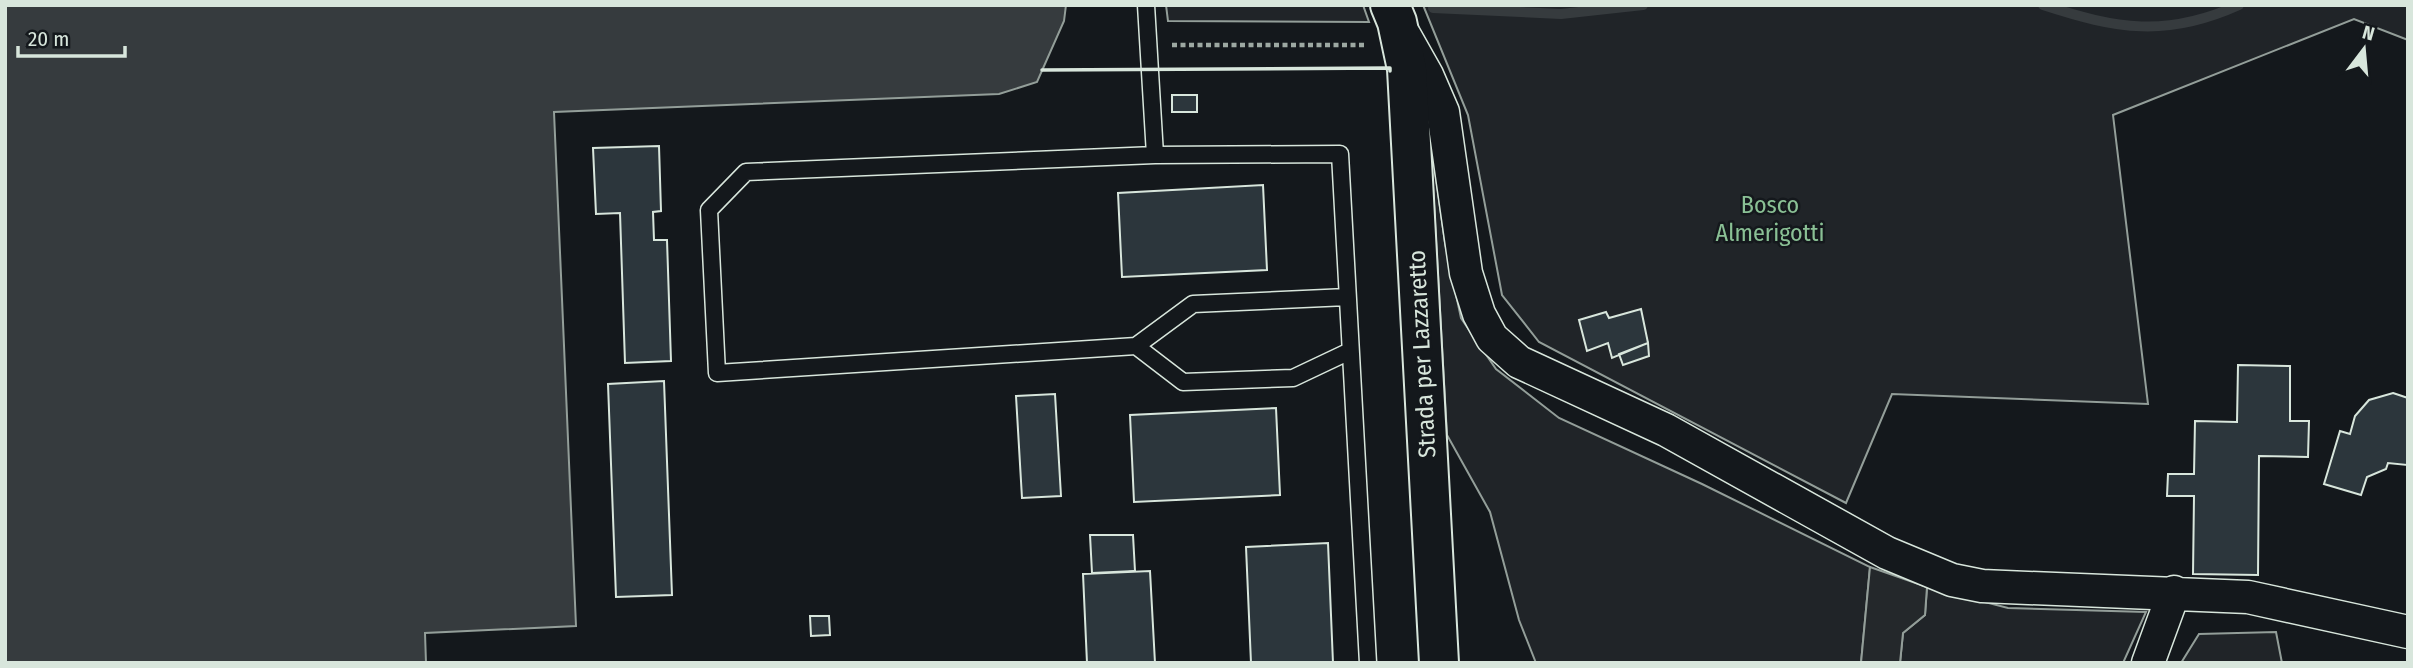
<svg xmlns="http://www.w3.org/2000/svg" width="2413" height="668" viewBox="0 0 2413 668" font-family="'Fira Sans Condensed',sans-serif">
	<style>
		.green { fill: #202428; stroke: #939e99; stroke-width: 2 }
		.parking { fill: #24282b; stroke: #939e99; stroke-width: 2 }
		.water { fill: #363b3e; stroke: #939e99; stroke-width: 2 }
		.lines { fill: none; stroke-linecap: round; stroke-linejoin: round }
		.stream { stroke: #363b3e; stroke-width: 10 }
		.building { fill: #2c363c; stroke: #d8e6dc; stroke-width: 2 }
		.lane-casing { stroke: #d8e6dc; stroke-width: 19 }
		.street-casing { stroke: #d8e6dc; stroke-width: 35 }
		.secondary-casing { stroke: #d8e6dc; stroke-width: 42 }
		.path { stroke: #9da8a2; stroke-width: 4.5; stroke-dasharray: 5 3.5; stroke-linecap: butt }
		.lane { stroke: #14181c; stroke-width: 16 }
		.street { stroke: #14181c; stroke-width: 32 }
		.secondary { stroke: #14181c; stroke-width: 38 }
		.wall { stroke: #d8e6dc; stroke-width: 3.5 }
		.labels { text-anchor: middle; dominant-baseline: central; stroke-width: 5; stroke-linejoin: round; paint-order: stroke }
		.park-label { font-size: 24px; fill: #8ac095; stroke: #14181c }
		.street-label { font-size: 24px; fill: #d8e6dc; stroke: #14181c }
	</style>
	<rect width="100%" height="100%" fill="#14181c"/>
	<path class="green" d="M1166,5H1363L1369,22L1168,21Z
		M1423,5H2408V40L2354,19L2113,115L2148,404L1892,394L1846,503L1539,342L1502,295L1468,115Z
		M1430,133L1445,243L1461,318L1496,369L1559,418L1702,484L1870,567L1861,663H1536L1519,620L1490,512L1447,435Z
		M1927,587L2008,608L2146,612L2123,663H1900L1903,633L1925,615Z
		M2276,632L2282,663H2181L2199,634Z"/>
	<path class="parking" d="M1870,567L1927,587L1925,615L1903,633L1900,663H1861Z"/>
	<path class="water" d="M5,5H1066L1064,21L1037,82L999,94L554,112L576,626L425,633L426,663H5Z"/>
	<g class="lines">
		<path class="stream" d="M2043,5C2117,29 2166,38 2239,5
			M1433,8L1561,14L1643,5"/>
	</g>
	<path class="building" d="M1172,95H1197V112H1172Z
		M659,146L661,211L653,212L654,240H667L671,361L625,363L620,213L596,214L593,148Z
		M1263,185L1267,270L1122,277L1118,193Z
		M1641,309L1648,343L1612,358L1608,343L1587,351L1579,320L1606,312L1609,318Z
		M1648,343L1649,356L1623,365L1619,354Z
		M2238,365L2290,366V421H2309L2308,457L2259,456L2258,575L2193,574L2194,496H2167L2168,474H2194L2195,421L2237,422Z
		M664,381L672,595L616,597L608,384Z
		M2393,393L2408,398L2407,465L2388,463L2386,469L2367,477L2361,495L2324,484L2340,431L2350,434L2355,416L2369,400Z
		M1055,394L1061,496L1022,498L1016,396Z
		M1276,408L1280,495L1134,502L1130,415Z
		M1090,535H1133L1135,571L1092,573Z
		M1328,543L1333,663H1251L1246,547Z
		M1150,571L1155,663H1087L1083,574Z
		M810,616H829L830,635L811,636Z"/>
	<g class="lines">
		<defs>
			<path id="lane" d="M1146,5L1155,155L746,172L709,210L717,373L1136,346L1183,382L1293,378L1350,351
				M1155,155L1340,154L1368,663
				M1136,346L1193,304L1347,297"/>
			<path id="street" d="M1405,36L1427,75L1443,112L1466,273L1479,314L1492,338L1519,362L1666,430L1887,553L1952,580L1982,586L2248,597L2408,632
				M2148,663L2174,592"/>
			<path id="secondary" d="M1390,5L1397,22L1407,69L1439,663"/>
		</defs>
		<use href="#lane" class="lane-casing"/>
		<use href="#street" class="street-casing"/>
		<use href="#secondary" class="secondary-casing"/>
		<path class="path" d="M1172,45H1366"/>
		<use href="#lane" class="lane"/>
		<use href="#street" class="street"/>
		<use href="#secondary" class="secondary"/>
		<path class="wall" d="M1042,70L1390,68V71"/>
	</g>
	<g class="labels">
		<g class="park-label">
			<text x="1770" y="205">Bosco<tspan x="1770" dy="28">Almerigotti</tspan></text>
		</g>
		<g class="street-label">
			<text transform="translate(1422 354) rotate(-93)">Strada per Lazzaretto</text>
		</g>
	</g>
	<rect width="2413" height="668" fill="none" stroke="#d8e6dc" stroke-width="14"/>
	<g transform="translate(2364 49) rotate(16)" stroke="#14181c" stroke-width="5" paint-order="stroke">
	<path d="M0-5L12 26L0 18L-12 26Z" fill="#d8e6dc"/>
	<text y="-10" font-size="19" font-weight="bold" text-anchor="middle" fill="#d8e6dc">N</text>
	</g>
	<path d="M18 46v10h107v-10" fill="none" stroke="#d8e6dc" stroke-width="3.5"/>
	<text x="28" y="46" font-size="21" fill="#d8e6dc" stroke="#14181c" stroke-width="5" paint-order="stroke">20 m</text>
</svg>
